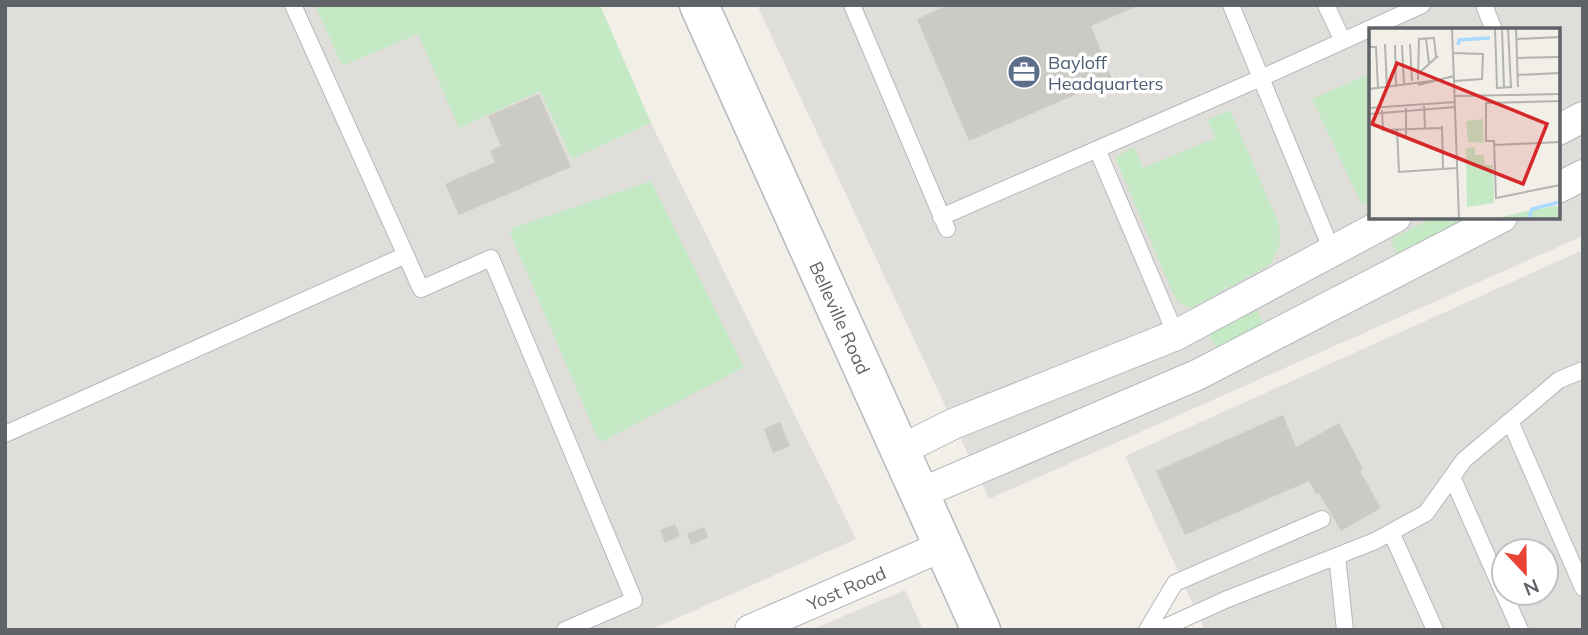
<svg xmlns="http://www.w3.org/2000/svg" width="1588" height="635" viewBox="0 0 1588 635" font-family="Mulish,sans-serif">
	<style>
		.industrial { fill: #e0deda; fill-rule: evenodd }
		.green { fill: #c5e8c5 }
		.building { fill: #cccac5 }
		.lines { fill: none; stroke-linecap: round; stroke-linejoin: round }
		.service-casing { stroke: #b5b8bc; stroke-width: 18 }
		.minor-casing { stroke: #b5b8bc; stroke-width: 32 }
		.secondary-casing { stroke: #b6babf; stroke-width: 41 }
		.service { stroke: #fff; stroke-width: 16 }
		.minor { stroke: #fff; stroke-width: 30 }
		.secondary { stroke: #fff; stroke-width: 38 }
		.labels { text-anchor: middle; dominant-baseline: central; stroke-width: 7; stroke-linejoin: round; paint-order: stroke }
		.service-label { font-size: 18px; fill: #4e5e75; stroke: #fff; text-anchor: start }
		.street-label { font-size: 18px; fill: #5f6368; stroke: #fff }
		.inset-river { fill: none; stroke: #aadaff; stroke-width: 3.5 }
		.inset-road { fill: none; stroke: #b3b3b1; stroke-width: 2 }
		.view { fill: #d62828; fill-opacity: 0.15; stroke: #d62828; stroke-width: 3.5 }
		.inset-edge { fill: none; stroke: #5f6368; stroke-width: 3.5 }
	</style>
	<rect width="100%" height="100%" fill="#f1efe8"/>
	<path class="industrial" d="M5,5H315L342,66L417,34L541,91L572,159L651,123L856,539L650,630H5Z
		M757,5H1583V236L989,499ZM1371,30H1558V217H1371Z
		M1583,250V630H1205L1125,456ZM1504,551H1546V593H1504Z
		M905,590L923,630H811Z"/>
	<path class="green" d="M315,5H600L651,123L572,159L540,91L459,128L418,34L342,66Z
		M1371,73V207L1361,203L1312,99Z
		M1230,110L1279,224L1280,244L1271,264L1192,308L1183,305L1175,298L1115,157L1134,147L1143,168L1215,138L1208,120Z
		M651,181L744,367L602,442L597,437L510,233L512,228Z
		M1433,217H1467L1397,254L1390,240Z
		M1257,309L1263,324L1216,347L1207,333Z"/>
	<path class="building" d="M948,5H1140L1091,26L1112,79L969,141L917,19Z
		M539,94L571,167L459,215L445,184L495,162L490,151L501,146L488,116Z
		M1283,415L1296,447L1339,423L1363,469L1360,471L1381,508L1341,531L1319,493L1316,494L1309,481L1185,535L1156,471Z
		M780,422L790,446L773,453L764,429Z
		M675,524L680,536L665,543L660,530Z
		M704,527L708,537L691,545L687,534Z"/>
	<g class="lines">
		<defs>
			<path id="service" d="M293,5L421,289L491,258L634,600L565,630
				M852,5L947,229
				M1231,5L1332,251
				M1326,5L1343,41
				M1484,5L1494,30
				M1097,149L1176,335
				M941,217L1261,78L1422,5
				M1510,421L1583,588
				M5,434L406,255
				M1452,477L1520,630
				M1391,532L1435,630
				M1337,556L1345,630
				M1147,630L1175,583L1322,519
				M1159,630L1225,600L1375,541L1426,513L1464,460L1559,380L1583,370"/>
			<g id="minor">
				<path d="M1558,130L1583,117"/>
				<path d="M1558,188L1583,175"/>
				<path d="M899,451L953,424L1176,335L1396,217"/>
				<path d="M919,494L1197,375L1502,217"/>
				<path id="s1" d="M750,630L943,546"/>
			</g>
			<g id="secondary">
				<path id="s2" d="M699,5L981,630"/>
			</g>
		</defs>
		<use href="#service" class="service-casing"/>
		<use href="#minor" class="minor-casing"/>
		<use href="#secondary" class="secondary-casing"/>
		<use href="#service" class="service"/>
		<use href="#minor" class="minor"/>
		<use href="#secondary" class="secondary"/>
	</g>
	<defs>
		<symbol id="office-disc" viewBox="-11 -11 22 22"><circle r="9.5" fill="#5c6f8a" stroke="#fff"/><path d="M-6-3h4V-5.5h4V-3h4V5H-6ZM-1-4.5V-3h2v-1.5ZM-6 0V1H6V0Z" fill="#fff"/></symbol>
	</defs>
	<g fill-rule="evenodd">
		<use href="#office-disc" x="1005" y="53" width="38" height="38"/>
	</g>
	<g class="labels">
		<g class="service-label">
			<text x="1048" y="62">Bayloff<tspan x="1048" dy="21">Headquarters</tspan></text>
		</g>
		<g class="street-label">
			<text stroke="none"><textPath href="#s2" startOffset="343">Belleville Road</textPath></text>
			<text stroke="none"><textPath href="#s1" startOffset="105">Yost Road</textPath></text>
		</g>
	</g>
	<g transform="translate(1369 28)">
		<rect width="191" height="191" fill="#f1efe8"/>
		<path d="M114,91L115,115L99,114L97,93ZM106,119V127H115L116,137H124L125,175L98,179L97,120ZM188,178L191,191H125L157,183Z" fill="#c5e8c5"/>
		<path class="inset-river" d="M89,17L90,12L121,10M160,191L163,181L191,174"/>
		<path class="inset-road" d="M83,0L90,191M126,0L128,60L142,59L139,0M133,0L135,60M147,0L149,59M57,11L60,35M148,11L191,9M16,16L18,61M41,16L43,53M26,17L27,59M33,17L35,56M0,19H7L9,61M84,25L114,26L113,51L85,53M148,30L191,29M51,44L69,28M149,47L191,45M49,52L50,11L65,10L67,29M49,57L85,48M0,61L70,52M86,68L191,66M191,73L117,75V113H125L127,170L191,157M55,78L56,100M0,80L86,74M37,80V110M13,82L14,102L73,100M0,86L86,79M73,98L74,141M28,101L30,144L88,140M125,117L191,114"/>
		<path class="view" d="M28,35L178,96L154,156L3,96Z"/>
		<rect width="191" height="191" class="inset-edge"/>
	</g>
	<rect width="1588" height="635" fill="none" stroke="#5f6368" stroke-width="14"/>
	<g transform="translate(1525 572) rotate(158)"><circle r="33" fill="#ffffff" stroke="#bfc1c3" stroke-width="2"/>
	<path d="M0-5L12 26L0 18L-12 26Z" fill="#ea4335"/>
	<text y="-10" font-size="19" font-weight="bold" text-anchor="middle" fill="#5f6368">N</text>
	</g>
</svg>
